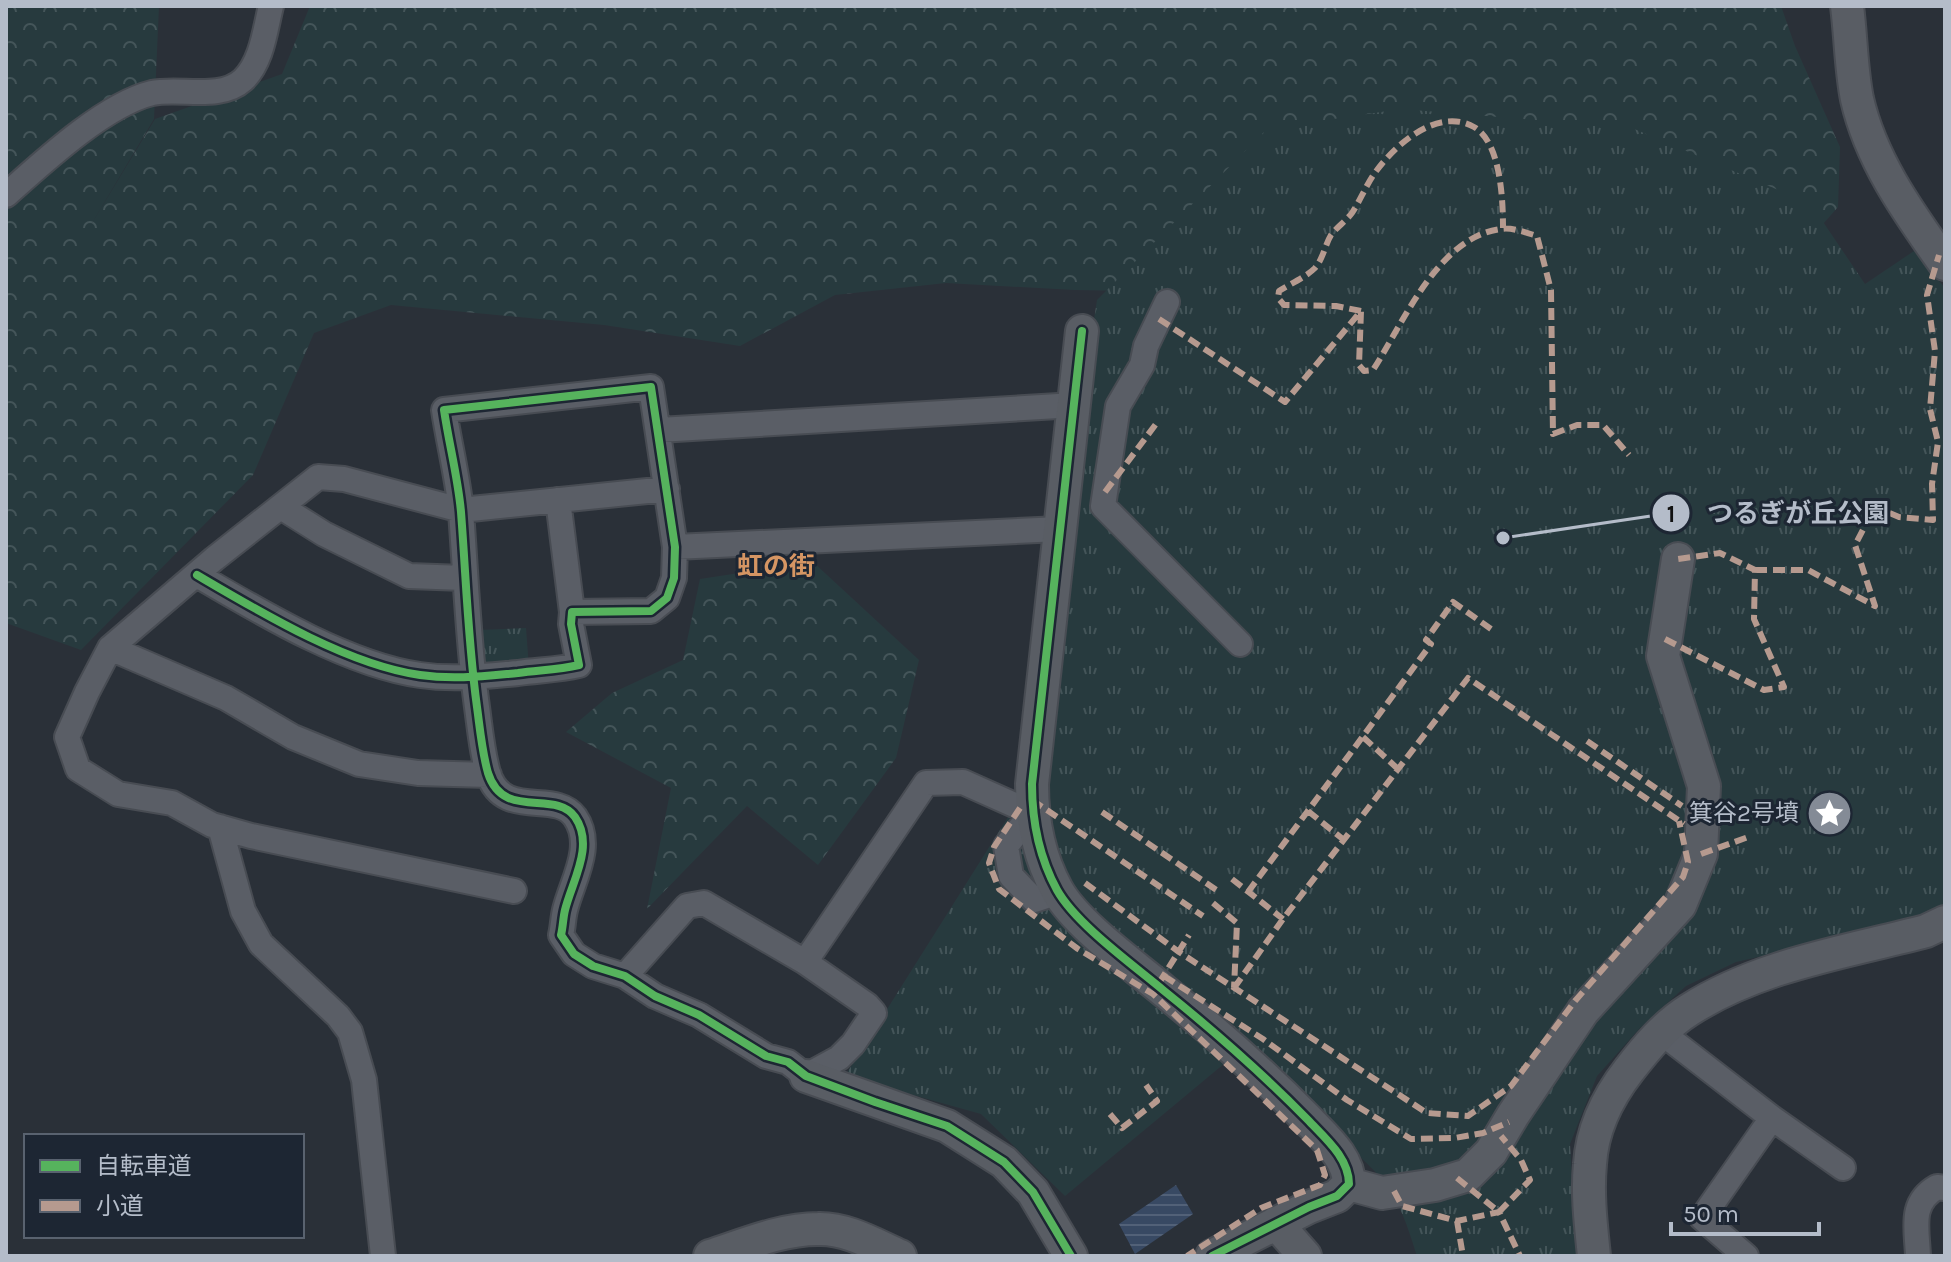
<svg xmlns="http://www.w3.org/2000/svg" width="1951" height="1262" viewBox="0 0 1951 1262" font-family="Karla,'Noto Sans JP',sans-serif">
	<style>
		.forest { fill: url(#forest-crowns) }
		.park { fill: url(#park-tufts) }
		.water { fill: url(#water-rules) }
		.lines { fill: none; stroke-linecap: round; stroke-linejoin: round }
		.street-casing { stroke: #484c53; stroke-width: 28 }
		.secondary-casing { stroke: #484c53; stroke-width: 36 }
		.street { stroke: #5a5e66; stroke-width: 24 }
		.secondary { stroke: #595d64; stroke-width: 32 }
		.quiet { stroke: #b69a8f; stroke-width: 6; stroke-dasharray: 12 6; stroke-linecap: butt }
		.cycleway-casing { stroke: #1d2633; stroke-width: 13 }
		.cycleway { stroke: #56b35d; stroke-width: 8 }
		.labels { text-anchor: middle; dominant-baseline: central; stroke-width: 6; stroke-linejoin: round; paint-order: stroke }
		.poi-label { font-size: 24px; fill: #b4bcc9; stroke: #1d2633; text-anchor: end }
		.neighbourhood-label { font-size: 26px; font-weight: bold; fill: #d59563; stroke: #1d2633 }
		.leader { fill: none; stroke: #b4bcc9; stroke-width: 3 }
		.callout-dot { fill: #b4bcc9; stroke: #1d2633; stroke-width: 3 }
		.mark-label { font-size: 24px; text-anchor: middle; font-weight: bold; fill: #111 }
		.callout-label { font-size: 26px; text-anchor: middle; font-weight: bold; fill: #b4bcc9; stroke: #1d2633; stroke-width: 6; stroke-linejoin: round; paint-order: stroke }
	</style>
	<defs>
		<pattern id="forest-crowns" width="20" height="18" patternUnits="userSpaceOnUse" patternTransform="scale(2)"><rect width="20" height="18" fill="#273a3e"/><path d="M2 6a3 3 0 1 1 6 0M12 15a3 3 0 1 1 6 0" fill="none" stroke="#445559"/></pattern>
		<pattern id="park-tufts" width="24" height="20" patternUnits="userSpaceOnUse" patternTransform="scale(2)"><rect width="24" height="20" fill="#273a3e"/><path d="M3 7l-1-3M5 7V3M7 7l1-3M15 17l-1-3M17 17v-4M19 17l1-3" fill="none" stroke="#445559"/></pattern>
		<pattern id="water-rules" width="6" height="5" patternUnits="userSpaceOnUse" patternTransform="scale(2)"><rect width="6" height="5" fill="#384963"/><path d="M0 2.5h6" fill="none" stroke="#526178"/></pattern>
	</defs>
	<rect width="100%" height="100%" fill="#2a3038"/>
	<path class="forest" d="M6,6H159L154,119L86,233L155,119L282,74L310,6H1781L1795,46L1840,147L1838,207L1772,282L1243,293L1075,290L946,283L835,295L740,346L604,325L391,305L314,333L253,475L81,650L6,623Z
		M813,562L919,660L896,758L818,865L747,806L647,909L671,788L566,732L612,693L683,660L700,579Z"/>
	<path class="park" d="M1401,109L1632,128L1811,204L1865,284L1914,251L1945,288V908L1895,926L1736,962L1686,986L1640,1028L1597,1076L1570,1144L1577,1256H1417C1408,1228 1400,1200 1380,1177C1341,1133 1274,1096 1225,1063L1065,1196L981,1114L845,1076L1010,814L1024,776L1097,300L1267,129Z
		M526,628L529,668L481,669L479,630Z"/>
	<path class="water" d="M1176,1185L1193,1214L1135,1254L1119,1224Z"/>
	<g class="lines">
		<defs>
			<path id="street" d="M6,195C43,162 104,105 152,93C180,87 220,101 243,80C262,62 265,30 271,6
				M1167,302L1146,346L1142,365L1118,406L1103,506L1240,644
				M659,430L1075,405
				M558,500L572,612
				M281,507L324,534L409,576L464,578
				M675,547L1060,529
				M197,575C260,612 348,665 420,675C454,680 485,676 518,673C539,670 558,670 579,665L571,624L572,612L651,611L667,598L674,578L675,547L651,387L444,410C449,444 458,478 461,512C466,577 468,642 477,707C480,729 482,752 488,773C503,821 555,789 575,817C595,846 572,881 565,910C563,918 563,927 561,935L574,954L593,966L625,976L655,996L699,1015L766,1056L788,1062L806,1076L839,1058L853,1044L874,1013L867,1005L805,962L704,903L687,906L625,976
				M110,648L226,698L293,737L359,764L418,773L489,775
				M220,827L243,911L261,944L338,1016L350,1032L364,1080L383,1256
				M514,891L251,836L212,825L172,803L118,794L78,769L67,737L87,692L110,648L214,559L318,477L344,479L461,510L667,489
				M805,962L926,783L963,782L1032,813L1006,846L1011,876L1034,900L1058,892
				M1662,1033L1772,1118L1843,1168
				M1746,1256L1702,1218L1772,1118
				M1918,1256C1917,1228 1909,1203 1937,1187L1945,1188"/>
			<path id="secondary" d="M1847,6C1851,37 1851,69 1857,99C1871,161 1909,213 1945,264
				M1082,331L1032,784C1032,821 1039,857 1057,890C1076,924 1132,964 1163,990C1214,1031 1262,1073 1308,1120C1326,1139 1349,1158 1349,1184L1337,1196L1309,1207L1212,1256
				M806,1076L947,1126L1004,1162L1033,1192L1071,1256
				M1349,1184L1382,1193L1435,1185L1468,1175L1491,1152L1513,1115L1583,1011L1680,905L1701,854L1704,786L1663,656L1678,559
				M1276,1223L1305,1256
				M710,1256C744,1245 781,1229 818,1229C847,1228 875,1245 900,1256
				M1594,1256C1591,1226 1587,1195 1590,1164C1592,1130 1608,1097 1629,1070C1646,1048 1665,1025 1689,1010C1759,965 1846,952 1926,931L1945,922"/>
		</defs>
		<use href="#street" class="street-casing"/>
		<use href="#secondary" class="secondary-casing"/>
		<use href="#street" class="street"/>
		<use href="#secondary" class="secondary"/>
		<path class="quiet" d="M1361,311L1336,306L1284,305L1278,298L1279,291C1290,284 1306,277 1315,268C1323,259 1325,245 1331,235C1337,227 1346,221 1352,213C1361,199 1367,183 1377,170C1397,143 1439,107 1474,127C1501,142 1503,201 1503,228
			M1159,319L1285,402L1361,311L1359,365L1364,371L1373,370C1404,322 1438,237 1501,229C1512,227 1527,233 1537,236L1551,290L1553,434L1577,425H1603L1629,455
			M1105,492L1156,424
			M1755,570H1808L1875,606L1855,545L1875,507L1899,517L1933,520L1932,484L1938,442L1930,409L1935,351L1927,295L1939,255
			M1665,639L1764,690L1784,687L1754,619L1755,570L1720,553L1678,559
			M1363,737L1398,769
			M1587,741L1682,806
			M1032,800L1203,916
			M1020,808L994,847L989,863L999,889L1078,949L1153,994L1317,1150L1325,1175L1320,1185L1261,1208L1187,1256
			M1308,811L1344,840
			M1102,812L1221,893
			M1701,854L1751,836
			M1232,879L1283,919
			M1085,883L1179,952L1427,1113L1468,1116L1511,1086L1575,1001L1683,877L1688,862L1679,821
			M1248,892L1431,644L1426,640L1453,602L1491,629
			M1213,903L1237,923L1234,988
			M1164,976L1263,1039L1347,1100L1411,1139L1455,1138L1483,1133L1509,1122
			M1159,983L1189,935
			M1234,988L1283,919L1468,678L1684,824
			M1110,1114L1122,1128L1157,1101L1146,1085
			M1457,1178L1499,1212L1530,1180L1521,1160L1501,1136
			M1394,1191L1402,1206L1457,1221L1499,1212L1520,1256
			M1457,1221L1463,1256"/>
		<defs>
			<path id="cycleway" d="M1082,331L1032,784C1032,821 1039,857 1057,890C1076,924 1132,964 1163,990C1214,1031 1262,1073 1308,1120C1326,1139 1349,1158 1349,1184L1337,1196L1309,1207L1212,1256
				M197,575C260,612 348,665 420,675C454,680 485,676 518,673C539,670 558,670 579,665L571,624L572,612L651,611L667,598L674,578L675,547L651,387L444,410C449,444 458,478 461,512C466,577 468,642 477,707C480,729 482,752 488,773C503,821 555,789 575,817C595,846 572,881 565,910C563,918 563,927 561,935L574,954L593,966L625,976L655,996L699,1015L766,1056L788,1062L806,1076L875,1102L947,1126L1004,1162L1033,1192L1071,1256"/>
		</defs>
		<use href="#cycleway" class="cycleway-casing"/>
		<use href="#cycleway" class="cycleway"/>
	</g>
	<defs>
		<symbol id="sight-disc" viewBox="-11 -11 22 22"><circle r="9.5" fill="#848b96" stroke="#1d2633"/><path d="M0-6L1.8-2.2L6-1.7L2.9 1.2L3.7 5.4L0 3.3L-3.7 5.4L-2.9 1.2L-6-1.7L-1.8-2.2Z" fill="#fff"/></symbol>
	</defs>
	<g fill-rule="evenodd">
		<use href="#sight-disc" x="1804" y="788" width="51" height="51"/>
	</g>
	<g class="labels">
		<g class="poi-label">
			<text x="1799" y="813">箕谷2号墳</text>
		</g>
		<g class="neighbourhood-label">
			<text x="776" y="566">虹の街</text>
		</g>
	</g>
	<path class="leader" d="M1503 538L1671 513"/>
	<g class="callout-dot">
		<circle cx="1503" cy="538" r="8"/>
		<circle cx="1671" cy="513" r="20"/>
	</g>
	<g class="mark-label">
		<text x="1671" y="522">1</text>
	</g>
	<g class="callout-label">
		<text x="1798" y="522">つるぎが丘公園</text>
	</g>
	<rect width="1951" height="1262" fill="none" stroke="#b4bcc9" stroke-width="16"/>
	<rect x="24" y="1134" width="280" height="104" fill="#1d2633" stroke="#59626f" stroke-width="2"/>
	<rect x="40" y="1160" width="40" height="12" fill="#56b35d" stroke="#59626f" stroke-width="2"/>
	<text x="96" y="1174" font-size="24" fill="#b4bcc9">自転車道</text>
	<rect x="40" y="1200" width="40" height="12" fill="#b69a8f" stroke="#59626f" stroke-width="2"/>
	<text x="96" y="1214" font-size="24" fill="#b4bcc9">小道</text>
	<path d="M1671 1222v12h148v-12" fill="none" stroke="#b4bcc9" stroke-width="4"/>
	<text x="1683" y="1222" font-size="24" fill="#b4bcc9" stroke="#1d2633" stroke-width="6" paint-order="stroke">50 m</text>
</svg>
